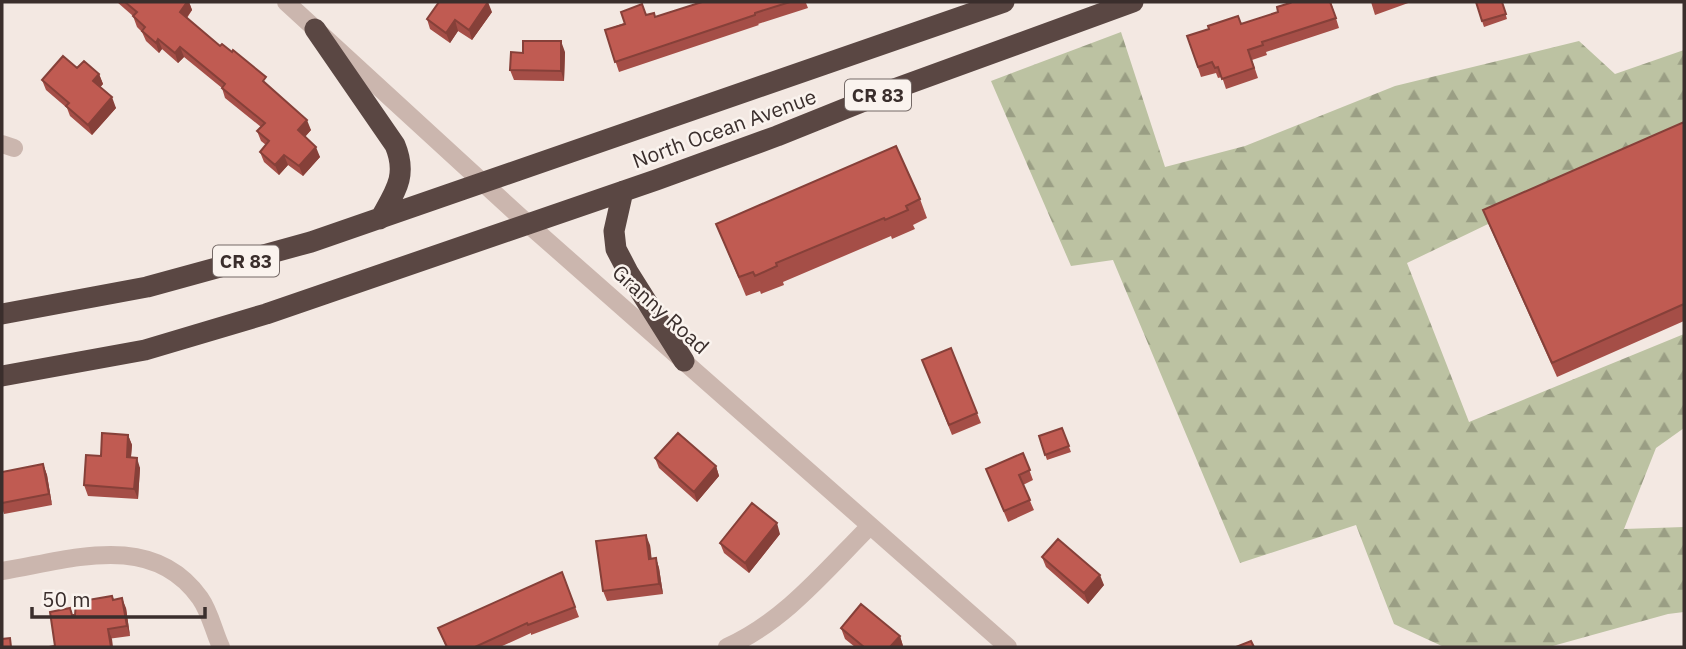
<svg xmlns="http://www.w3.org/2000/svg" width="1686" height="649" viewBox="0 0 1686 649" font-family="'IBM Plex Sans',sans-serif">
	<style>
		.forest { fill: url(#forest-firs) }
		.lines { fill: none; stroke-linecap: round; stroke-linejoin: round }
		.minor { stroke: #cbb6ae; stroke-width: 18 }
		.highway { stroke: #5a4743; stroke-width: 21 }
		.wall { fill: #a54e47 }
		.shaded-wall { fill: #864039 }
		.building { fill: #c05b52; stroke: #864039; stroke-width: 2 }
		.labels { text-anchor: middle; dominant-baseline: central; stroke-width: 5; stroke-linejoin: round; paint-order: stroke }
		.shield { fill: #faf3ee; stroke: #746966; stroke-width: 2 }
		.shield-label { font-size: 19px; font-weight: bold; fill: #3a2e2c }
		.street-label { font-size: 21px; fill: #3a2e2c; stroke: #faf3ee }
	</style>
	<defs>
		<pattern id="forest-firs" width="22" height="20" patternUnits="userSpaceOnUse" patternTransform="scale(1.75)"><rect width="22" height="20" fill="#bcc2a2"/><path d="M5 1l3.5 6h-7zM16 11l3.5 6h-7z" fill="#9a9e84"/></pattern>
	</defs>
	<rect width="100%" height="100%" fill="#f3e8e2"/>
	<path class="forest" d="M1121,32L1165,167L1245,146L1395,86L1579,41L1615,74L1684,50V130L1407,263L1469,422L1684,334V428L1656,448L1624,529L1684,527V612L1668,614L1549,647H1444L1394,624L1356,525L1240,563L1113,260L1071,266L991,81Z"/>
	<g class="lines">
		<path class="minor" d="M286,2L528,224L1008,647
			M2,144L14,148
			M2,571C70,560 152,530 200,598C210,612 214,632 221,647
			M727,647C785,621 826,570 870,526"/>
		<path class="highway" d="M315,29L395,145C408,176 395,192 380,219
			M623,191L614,231L616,249L628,272L684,361
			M2,314L147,287L311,242L1004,2
			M2,376L145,350L266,314L656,180L777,136L894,89L1133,2"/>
	</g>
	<path class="wall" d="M117,2H189L192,10L187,18L269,86L311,130L305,137L320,157L303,176L288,165L279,175L264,162L260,152L266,145L261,141L257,131L261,127L225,98L222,88L184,57L178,63L162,49L159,53L146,41L142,32L137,27L133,16Z
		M702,2H811L806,3L808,8L758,24L759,25L619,72L605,30L646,15L655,17Z
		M1331,2L1339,28L1266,52L1267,55L1252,60L1258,78L1226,89L1222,77L1218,78L1216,73L1201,77L1187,36L1241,24L1278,12L1290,3Z
		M1371,2H1411L1375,15Z
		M1502,2L1507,19L1484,27L1482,21Z
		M492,12L472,40L458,31L450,43L430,29L427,19Z
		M565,52L564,81L514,80L510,70L523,53Z
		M77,68L99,74L103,84L100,87L116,108L92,135L70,116L67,108L46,90L42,80Z
		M1684,122V321L1557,377L1489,225L1483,210Z
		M920,199L927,218L913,225L915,229L892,239L891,236L783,282L784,285L761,294L760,291L746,296L716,224Z
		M926,370L977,413L981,423L952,435Z
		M1062,428L1071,452L1047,460L1039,436Z
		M128,435L132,445L131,457L140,468L138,499L88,496L84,485Z
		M1023,453L1033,480L1023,485L1034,510L1008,522L986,469Z
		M655,458L716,466L719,476L697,502L659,468Z
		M43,464L47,475L52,505L4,514L2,508V472Z
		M780,534L749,573L724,553L720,543Z
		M650,545L651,558H656L659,568L663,594L607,601L603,591Z
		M1042,557L1104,585L1088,604L1046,567Z
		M562,572L579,617L531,635V633L500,647H446L438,628Z
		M113,600L126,608L130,636L55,646L73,615Z
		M841,628L900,636L903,646L902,647H855L845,639Z"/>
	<path class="shaded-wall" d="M187,2H189L192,10L183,22L180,12Z
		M488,2L492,12L472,40L469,30Z
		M455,20L458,31L450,43L446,33Z
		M158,39L162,49L159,53L156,43Z
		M561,41L565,52L564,81L561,71Z
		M180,47L184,57L178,63L175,53Z
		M99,74L103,84L97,91L93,81Z
		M112,97L116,108L92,135L88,125Z
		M307,120L311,130L301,141L298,130Z
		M316,147L320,157L303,176L299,166Z
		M284,155L288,165L279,175L275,165Z
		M128,435L132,445L130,467L127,457Z
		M137,458L140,468L138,499L134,489Z
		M43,464L47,475L52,505L49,494Z
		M716,466L719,476L697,502L694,492Z
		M777,523L780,534L749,573L745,563Z
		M646,535L650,545L653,569L649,559Z
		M656,558L659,568L663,594L659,584Z
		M1100,575L1104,585L1088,604L1084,593Z
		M122,598L126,608L130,636L127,626Z
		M108,629L112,639L113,647H111Z
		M900,636L903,646L902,647H890Z"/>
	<path class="building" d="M125,2H187L180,12L220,46L222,44L232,52L233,50L266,77L263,81L307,120L298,130L316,147L299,166L284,155L275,165L260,152L269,141L257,131L265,123L222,88L225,84L180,47L175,53L158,39L156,43L142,31L145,27L133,16L137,12Z
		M439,2H488L469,30L455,20L446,33L427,19Z
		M702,2H790L755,13V15L615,62L605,30L625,24L621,12L642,4L646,15L654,13L655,17Z
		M1289,2H1330L1336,18L1262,42L1263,45L1248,50L1254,68L1222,79L1218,67L1215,68L1212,62L1198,67L1187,36L1209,29L1208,26L1238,16L1241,24L1278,12L1277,7L1290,3Z
		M1476,2H1502L1506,14L1482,21Z
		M523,41H561V71L510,70L511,52L523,53Z
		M63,56L77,68L84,61L99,74L93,81L112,97L88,125L66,106L69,103L42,80Z
		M1684,122V304L1552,363L1483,210Z
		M896,146L920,199L906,206L908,210L885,220L884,218L776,263L777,266L755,276L753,272L739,277L716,224Z
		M951,348L977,413L949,425L922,360Z
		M1062,428L1069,446L1045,455L1039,436Z
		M102,433L128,435L127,457L137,458L134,489L84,485L86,455L101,456Z
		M678,433L716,466L694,492L655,458Z
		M1023,453L1030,470L1019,475L1030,500L1004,511L986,469Z
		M43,464L49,494L2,503V472Z
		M752,503L777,523L745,563L720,543Z
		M646,535L649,559L656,558L659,584L603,591L596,541Z
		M1058,539L1100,575L1084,593L1042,557Z
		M562,572L575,607L528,625L527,623L475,647H447L438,628Z
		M112,596L113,600L122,598L127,626L108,629L111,647H49L55,646L50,612L70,608L72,615H75L76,602Z
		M861,604L900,636L890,647H864L841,628Z
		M10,638L11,647H2V639Z
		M1251,641L1254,647H1236Z"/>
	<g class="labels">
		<g class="shield">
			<rect x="845" y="79.5" width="66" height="31" rx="5"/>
			<rect x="213" y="245.5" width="66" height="31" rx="5"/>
		</g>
		<g class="shield-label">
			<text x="878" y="95">CR 83</text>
			<text x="246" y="261">CR 83</text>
		</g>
		<g class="street-label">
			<text transform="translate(724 128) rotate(-20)">North Ocean Avenue</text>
			<text transform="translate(661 309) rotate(42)">Granny Road</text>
		</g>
	</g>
	<rect width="1686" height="649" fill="none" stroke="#3a2e2c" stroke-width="7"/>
	<path d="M32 607v10h173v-10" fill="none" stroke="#3a2e2c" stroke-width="3.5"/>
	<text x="42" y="607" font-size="21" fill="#3a2e2c" stroke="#faf3ee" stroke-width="5" paint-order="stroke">50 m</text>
</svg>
